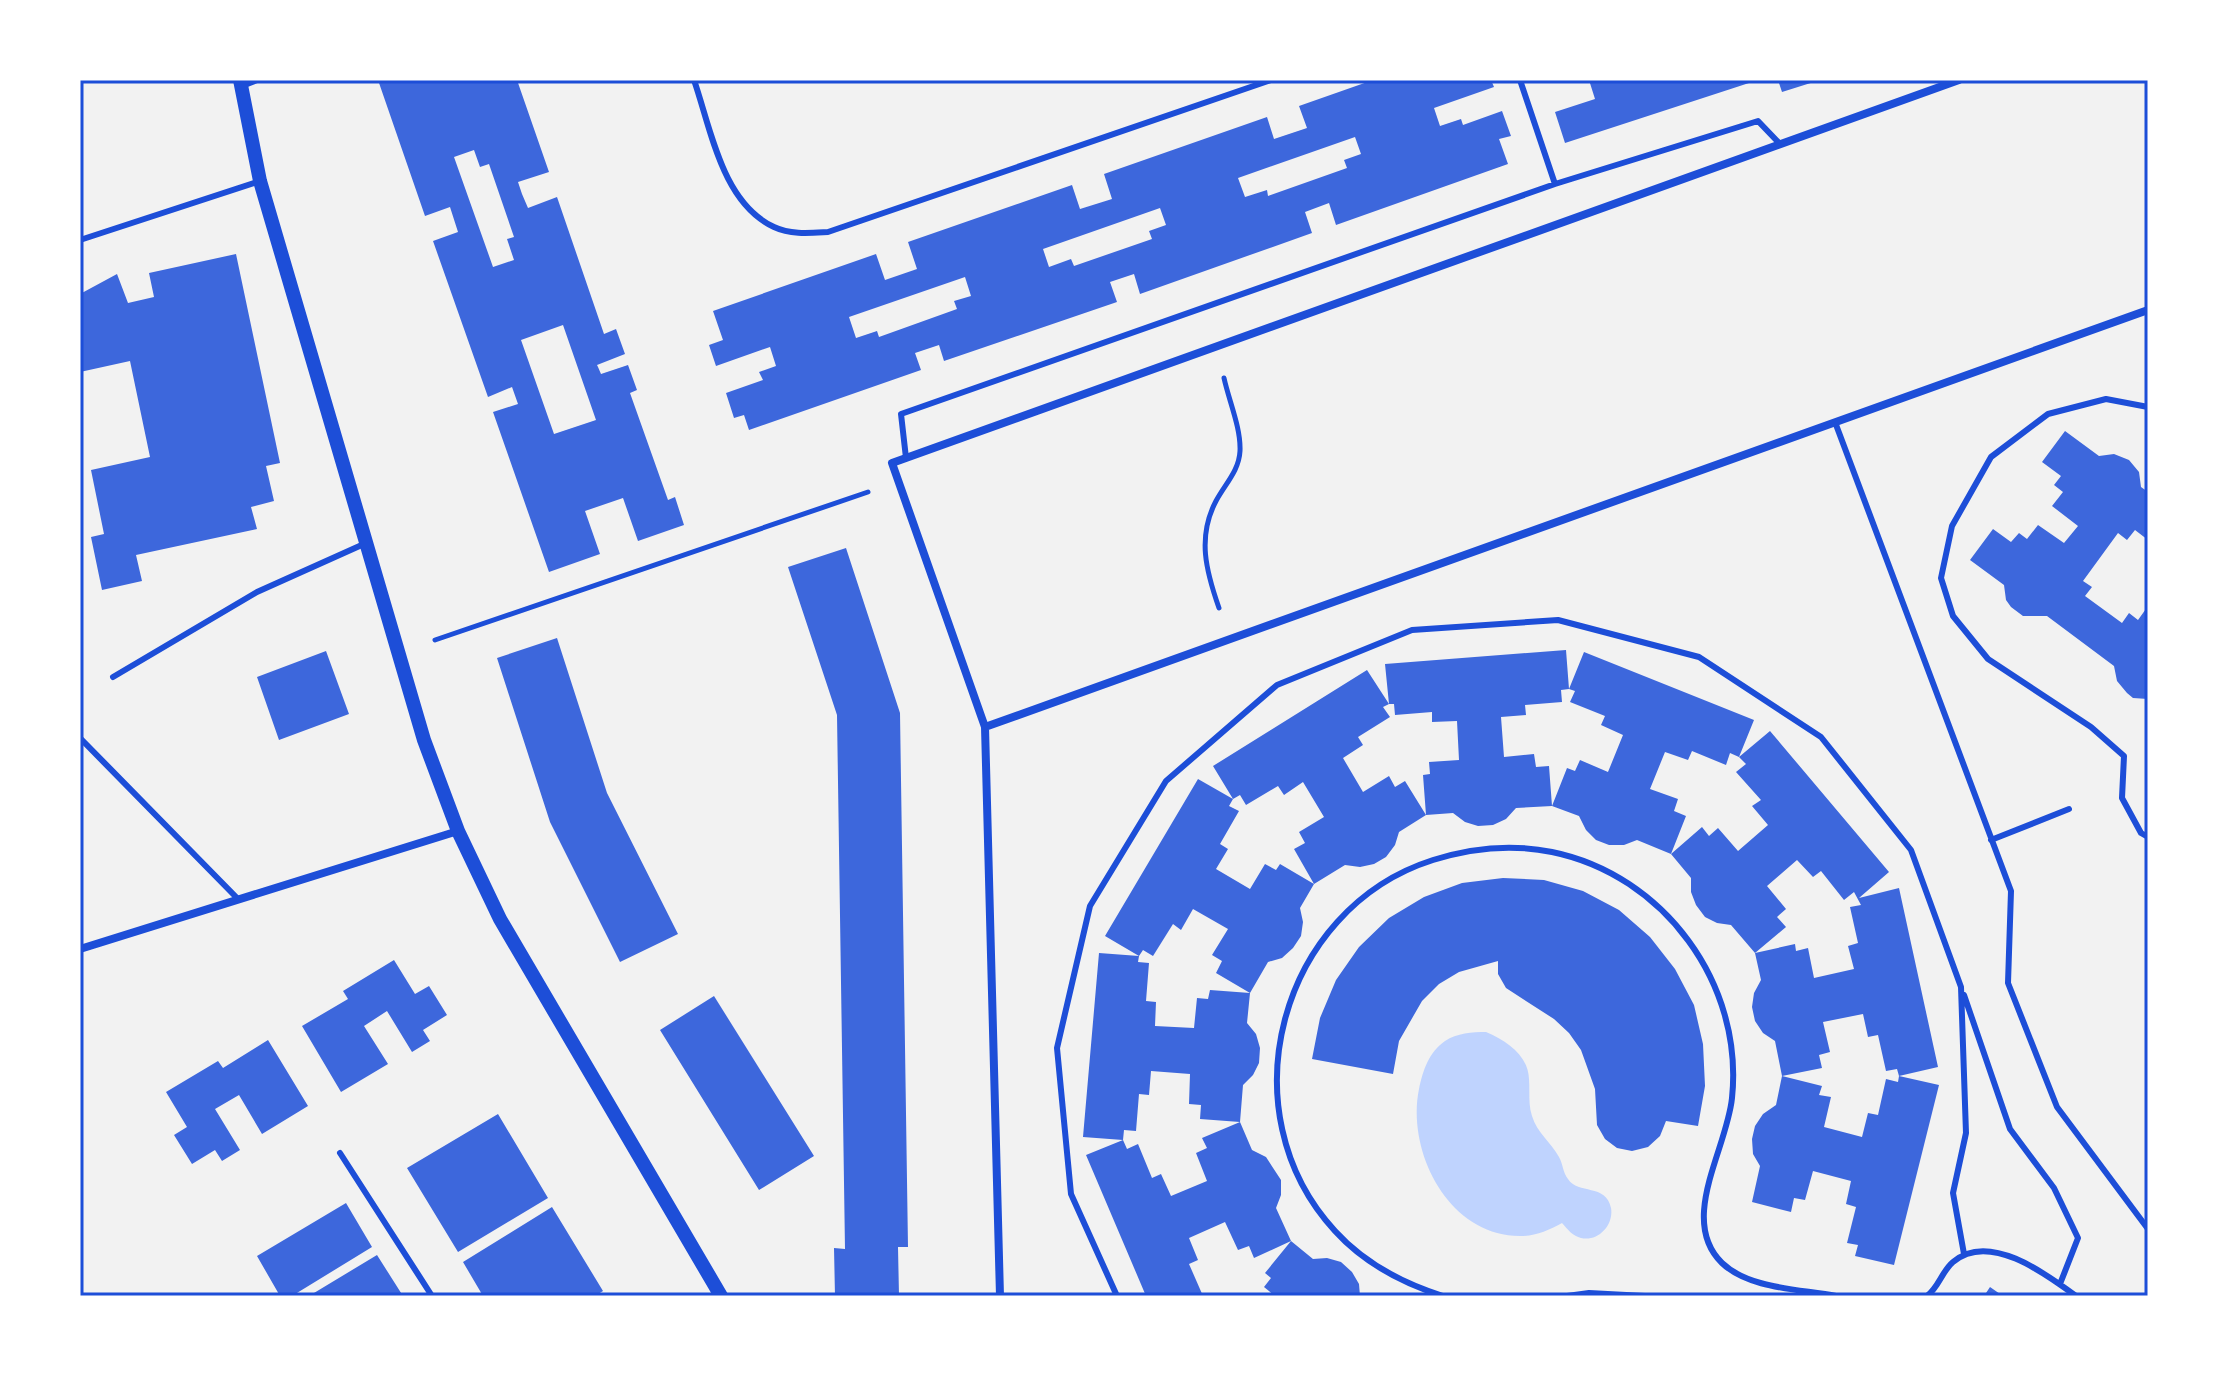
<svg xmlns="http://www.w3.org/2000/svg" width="2228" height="1376" viewBox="0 0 2228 1376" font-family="Overpass,sans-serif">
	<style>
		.water { fill: #bfd3fe }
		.building { fill: #3d67dc; fill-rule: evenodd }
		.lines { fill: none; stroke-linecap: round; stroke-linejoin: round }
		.path { stroke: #1d4ed8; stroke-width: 5 }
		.service { stroke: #1d4ed8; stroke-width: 6 }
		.minor { stroke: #1d4ed8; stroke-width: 8 }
		.tertiary { stroke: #1d4ed8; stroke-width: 14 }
		.neatline { fill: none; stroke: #1d4ed8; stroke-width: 3 }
	</style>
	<rect width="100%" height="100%" fill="#f2f2f2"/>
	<path class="water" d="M1486,1032C1507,1041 1528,1055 1529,1079C1530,1091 1528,1104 1532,1116C1537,1133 1551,1142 1559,1157C1563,1164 1563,1173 1568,1179C1578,1195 1606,1183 1611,1208C1614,1225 1598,1242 1581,1238C1573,1236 1568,1230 1562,1223C1549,1230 1536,1236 1521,1236C1449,1237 1406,1152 1419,1089C1423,1070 1429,1052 1445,1041C1457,1033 1472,1032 1486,1032Z"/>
	<path class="building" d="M378,80H517L549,172L518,182L522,194L528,208L557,197L604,334L616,329L625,354L597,365L598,367L601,374L628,365L637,390L630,393L668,500L675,497L684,525L638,541L623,498L585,511L600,554L549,572L493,412L518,404L512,387L488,397L433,241L458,232L450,207L425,216ZM474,150L480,167L489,164L514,237L507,239L514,260L493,267L454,157ZM563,325L596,420L554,434L521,340Z
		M1373,80H1491L1494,87L1434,108L1440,126L1461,119L1463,125L1502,111L1511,136L1499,139L1508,164L1336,225L1329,203L1305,212L1312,233L1140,294L1134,274L1110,282L1117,302L944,361L939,345L915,353L921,370L749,430L744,415L734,418L726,393L763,380L759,372L776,366L770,347L716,366L709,345L723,340L713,311L876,254L885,280L917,269L908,242L1072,185L1080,209L1112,199L1104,174L1267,117L1274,139L1307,128L1299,106ZM1355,137L1361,154L1344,160L1347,168L1268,196L1267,190L1245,197L1238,178ZM1160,208L1166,225L1149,231L1152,239L1074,266L1071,259L1049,267L1043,249ZM965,277L971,296L954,301L957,309L879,337L877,331L856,338L849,317Z
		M1589,80H1748L1749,83L1565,143L1555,112L1595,99Z
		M1778,80H1817V81L1782,92Z
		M236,254L280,463L266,466L274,501L251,507L257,529L136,555L142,581L102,590L91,537L104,534L91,470L150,457L130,361L80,372V294L117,274L128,303L154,297L149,273Z
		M2065,431L2099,456L2114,454L2129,460L2139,472L2141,487L2148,492V540L2135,530L2127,540L2118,533L2083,581L2092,587L2085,596L2122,623L2129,613L2138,620L2148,606V699L2133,698L2127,693L2117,681L2114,666L2047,616H2023L2011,607L2006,600L2004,585L1970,560L1993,529L2011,542L2019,533L2027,539L2038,525L2064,543L2078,526L2052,506L2063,492L2054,485L2061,476L2042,462Z
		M846,548L900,713L908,1247H898L899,1296H835L834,1248L845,1249L837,715L788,567Z
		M557,638L607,793L678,934L620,962L550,822L497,658Z
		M1566,650L1569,689L1584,652L1754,720L1739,757L1770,731L1889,872L1859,898L1899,888L1938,1067L1899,1076L1939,1085L1894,1265L1855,1256L1858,1245L1847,1243L1856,1207L1846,1204L1851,1181L1813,1171L1805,1200L1794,1198L1791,1212L1752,1202L1760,1166L1753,1154L1752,1139L1755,1126L1763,1114L1776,1105L1782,1076L1775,1041L1763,1033L1755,1021L1752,1007L1754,993L1761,980L1755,953L1795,944L1796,951L1808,948L1814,978L1854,969L1848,946L1858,943L1850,907L1861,905L1854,892L1844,900L1821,871L1813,877L1797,860L1767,886L1786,909L1777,917L1786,927L1755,953L1731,925L1717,923L1705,917L1696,905L1691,892V878L1671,854L1637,840L1624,845H1609L1596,840L1586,830L1579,816L1552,806L1567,768L1575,771L1580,760L1608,772L1623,735L1601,725L1605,716L1570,702L1575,691L1569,689L1561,690L1562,702L1525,705L1526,715L1501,717L1504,757L1534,754L1536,767L1549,766L1552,806L1516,808L1506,819L1493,825L1478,826L1465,822L1453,813L1426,815L1423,775L1430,774L1429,762L1459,760L1457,721L1432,722V712L1395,715L1394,704H1389L1385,664ZM1692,751L1726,765L1730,753L1739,757L1746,764L1736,772L1761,800L1752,806L1768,825L1738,851L1718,828L1709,836L1702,827L1671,854L1686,816L1674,811L1678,799L1650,789L1665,752L1688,760ZM1863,1014L1868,1037L1878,1035L1886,1071L1897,1069L1899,1076L1898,1082L1886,1079L1878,1115L1868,1113L1862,1137L1824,1127L1831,1097L1819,1095L1822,1086L1782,1076L1822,1068L1819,1055L1830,1052L1823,1022Z
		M326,651L349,714L279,740L257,677Z
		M1367,670L1389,704L1383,707L1390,717L1358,737L1363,745L1343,758L1363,792L1389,776L1395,787L1405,781L1426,815L1399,832L1395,845L1386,857L1374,864L1360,867L1345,865L1314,884L1294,849L1305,843L1299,832L1324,817L1303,782L1284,795L1278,786L1246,805L1240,795L1233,799L1213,766Z
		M1198,779L1233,799L1229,806L1239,811L1220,844L1228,849L1216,869L1250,889L1265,864L1276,870L1280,864L1314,884L1300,908L1303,922L1301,936L1293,948L1282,958L1268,962L1250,993L1216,973L1222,961L1212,955L1228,929L1193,909L1181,930L1173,924L1153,956L1143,950L1139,956L1105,936Z
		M1503,878L1544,880L1583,891L1619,910L1650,937L1675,969L1694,1005L1703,1044L1705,1086L1698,1126L1666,1121L1660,1136L1648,1147L1632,1151L1617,1148L1605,1139L1597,1125L1595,1089L1581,1050L1569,1033L1554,1019L1506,988L1498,974V961L1459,972L1439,984L1422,1001L1399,1041L1393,1074L1312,1059L1320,1018L1336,980L1359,947L1389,918L1424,897L1462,883Z
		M1099,953L1139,956L1138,962L1149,963L1146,1001L1156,1002L1155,1026L1194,1028L1197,998L1208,999L1210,990L1250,993L1247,1023L1256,1034L1260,1048L1259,1063L1253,1075L1243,1085L1240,1122L1200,1119L1201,1105L1189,1104L1190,1074L1151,1071L1149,1095L1139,1094L1136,1131L1124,1130L1123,1140L1127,1149L1138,1144L1152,1178L1161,1174L1171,1196L1207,1181L1196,1153L1207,1148L1202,1138L1240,1122L1252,1150L1266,1157L1281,1180V1195L1276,1208L1291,1241L1254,1258L1249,1246L1238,1250L1225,1222L1189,1238L1198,1260L1189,1264L1203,1296H1146L1086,1155L1123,1140L1083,1137Z
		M394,960L415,994L429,986L447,1015L423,1030L430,1041L412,1052L387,1011L364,1026L388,1064L341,1092L302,1026L348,999L343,991Z
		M714,996L814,1156L759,1190L660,1030Z
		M268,1040L308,1106L262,1134L239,1095L215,1109L240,1150L222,1161L215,1150L192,1164L174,1135L187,1127L166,1092L218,1061L223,1068Z
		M498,1114L548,1198L458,1252L407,1168Z
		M346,1203L372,1247L292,1296H280L257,1256Z
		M552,1207L603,1291L595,1296H483L463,1262Z
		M1291,1241L1313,1259L1327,1258L1341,1262L1352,1272L1359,1284L1360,1296H1275L1264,1287L1271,1278L1265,1273Z
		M377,1255L403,1296H309Z
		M1990,1287L2003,1296H1984Z"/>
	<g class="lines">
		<path class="path" d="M1219,608C1206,571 1197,537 1216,501C1225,484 1239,471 1240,451C1241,428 1229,401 1224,378
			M435,640L868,492"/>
		<path class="service" d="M694,80C711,129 722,203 774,227C791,235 810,233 828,232L1271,80
			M1520,80L1555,184
			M242,86L257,80
			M80,240L260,181
			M2148,407L2106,399L2048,414L1991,457L1952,526L1941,578L1953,616L1988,659L2091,727L2124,756L2122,798L2141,833L2148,837
			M1835,422L2011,891L2008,983L2057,1107L2148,1229
			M906,458L901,414L1555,184L1758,121L1780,144
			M113,677L257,592L364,544
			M80,738L238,899
			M1991,840L2069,809
			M1964,995L2010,1129L2054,1188L2078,1238L2060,1284
			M340,1153L432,1296
			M1117,1296L1071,1194L1057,1048L1090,906L1166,781L1277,685L1412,630L1558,620L1699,657L1821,737L1911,850L1961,987L1966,1133L1953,1193L1964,1254
			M1443,1296C1402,1283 1364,1263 1335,1231C1225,1112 1279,909 1433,860C1471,848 1513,844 1552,852C1664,875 1744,984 1732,1098C1727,1149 1678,1220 1722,1263C1749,1289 1800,1289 1836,1296
			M1567,1296L1589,1293L1645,1296
			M1927,1296C1939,1287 1942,1271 1953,1262C1989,1231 2046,1274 2076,1296"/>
		<path class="minor" d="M1959,80L892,463L985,727L2148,310
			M985,727L1000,1296
			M80,949L458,831"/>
		<path class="tertiary" d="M240,80L260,181L424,740L458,831L500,919L721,1296"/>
	</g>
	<rect width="2228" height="1376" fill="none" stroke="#ffffff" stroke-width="164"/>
	<rect x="82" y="82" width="2064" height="1212" class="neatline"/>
</svg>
